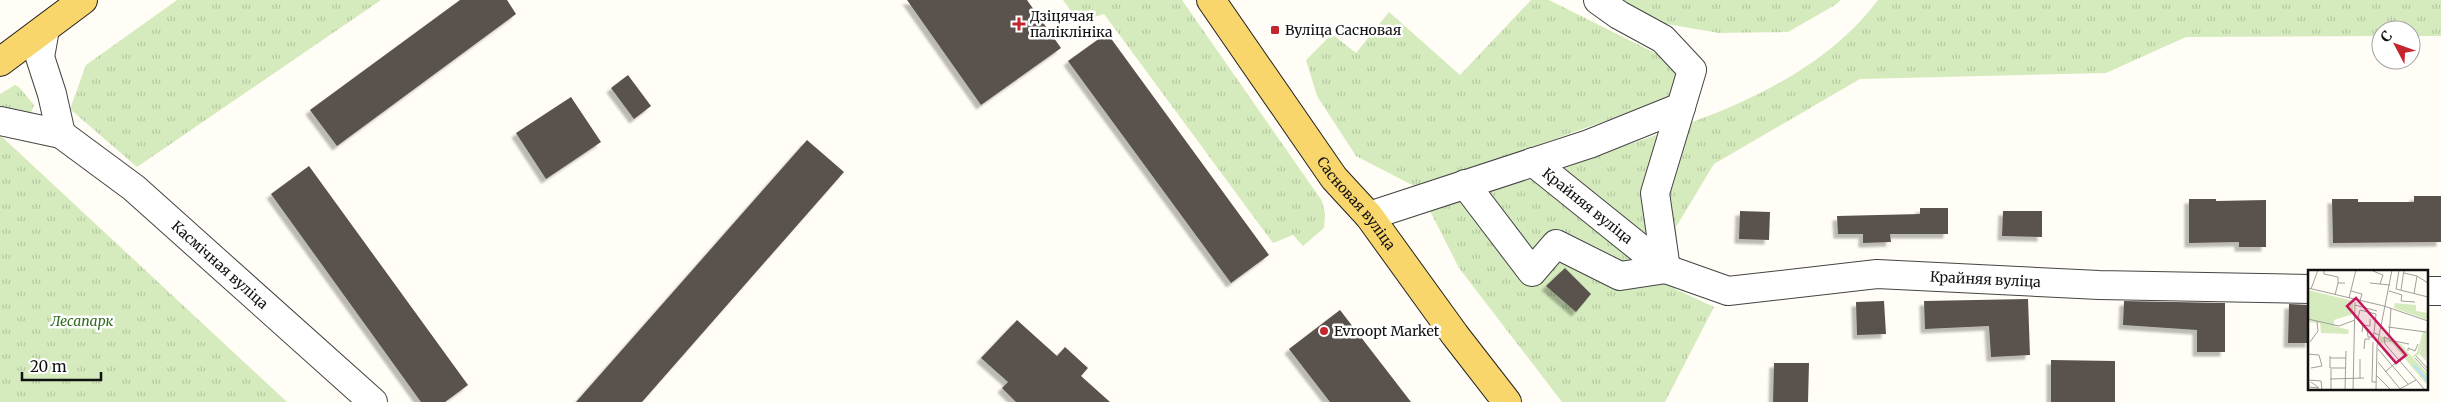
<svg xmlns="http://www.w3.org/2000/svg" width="2441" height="402" viewBox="0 0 2441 402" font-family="Merriweather,serif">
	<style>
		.grass { fill: url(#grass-tufts) }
		.building { fill: #5a524d; filter: url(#shadow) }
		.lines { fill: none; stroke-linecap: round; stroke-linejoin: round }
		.minor-casing { stroke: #444; stroke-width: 30 }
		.major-casing { stroke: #222; stroke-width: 30 }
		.minor { stroke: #fff; stroke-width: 28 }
		.major { stroke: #f9d66b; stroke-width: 28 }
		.poi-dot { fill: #c4262e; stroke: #fff; stroke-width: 2 }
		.labels { text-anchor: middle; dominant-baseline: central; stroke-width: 5; stroke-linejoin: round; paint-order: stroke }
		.poi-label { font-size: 14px; fill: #111; stroke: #fff; text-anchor: start }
		.street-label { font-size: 14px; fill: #111; stroke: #fff }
		.park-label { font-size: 14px; font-style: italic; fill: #2f6b1f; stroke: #fff }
		.inset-river { fill: none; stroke: #b9e0f7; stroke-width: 2.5 }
		.inset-road { fill: none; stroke: #a09f9a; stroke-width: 1 }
		.view { fill: #c2185b; fill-opacity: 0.15; stroke: #c2185b; stroke-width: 2.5 }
		.inset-edge { fill: none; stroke: #111; stroke-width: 2.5 }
	</style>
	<defs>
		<pattern id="grass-tufts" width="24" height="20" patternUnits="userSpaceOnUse" patternTransform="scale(1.25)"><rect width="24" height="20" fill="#d5ebbd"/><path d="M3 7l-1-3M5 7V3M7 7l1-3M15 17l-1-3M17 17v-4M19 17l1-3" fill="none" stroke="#b6c8a1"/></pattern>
		<filter id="shadow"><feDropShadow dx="-4.5" dy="4.5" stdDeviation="1" flood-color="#0004"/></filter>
	</defs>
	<rect width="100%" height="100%" fill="#fffdf5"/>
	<path class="grass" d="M177,0H381L137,167L70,109L86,65Z
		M1063,0H1182L1322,201L1325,214L1324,228L1303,246L1293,235L1273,243L1104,14L1079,22Z
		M1531,0H1549L1661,56L1678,69L1669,98L1418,188L1356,156L1317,96L1306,60L1332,34L1356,53L1389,12L1460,75Z
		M1623,0H1841L1835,5L1788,32L1719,33L1661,23Z
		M1878,0H2441V36H2411V30H2381V36L2186,37L2106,73L1860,79L1714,164L1676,227L1679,259L1675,289L1714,307L1665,402H1562L1459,268L1430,211C1488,192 1547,172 1606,152C1704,119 1813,86 1878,0Z
		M15,85L19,87L34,105L30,115L0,111V94Z
		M0,135L287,402H0Z"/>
	<path class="building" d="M460,0H507L516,14L337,146L310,110Z
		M907,0H1027L1061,48L981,105Z
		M1107,33L1269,255L1231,283L1068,61Z
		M628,75L651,106L634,119L611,88Z
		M571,97L601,142L546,179L516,133Z
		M807,140L844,172L642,402H576Z
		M309,166L468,385L445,402H421L271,194Z
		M2414,196H2441V242L2333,243L2332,199H2358V202H2414Z
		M2189,199H2216V201L2266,200V247H2239V242L2189,243Z
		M1920,208H1948V234H1890L1891,242L1863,243V234H1838L1837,216L1920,214Z
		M1740,211L1770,212L1769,240L1739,239Z
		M2003,211H2042V237L2002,236Z
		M1565,268L1591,294L1576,312L1546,286Z
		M2028,299L2030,355L1991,357L1989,326L1925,329L1924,301Z
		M1884,301L1886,334L1857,335L1856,302Z
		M2124,301L2225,303V352H2197V330L2123,325Z
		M2289,304L2310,305V343H2288Z
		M1340,310L1411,402H1330L1289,349Z
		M1017,320L1057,356L1065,347L1088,368L1081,376L1110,402H1016L1002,388L1008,382L981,358Z
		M2051,360L2115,361V402H2051Z
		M1774,363H1809L1808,402H1773Z"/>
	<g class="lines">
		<defs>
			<g id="minor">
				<path d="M0,121L61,134L52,94L40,57L45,29"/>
				<path id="s1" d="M61,134L134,188L373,402"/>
				<path id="s2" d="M1533,162L1666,269L1728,291L1877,274L2099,285L2310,289"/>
				<path d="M1465,184L1532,272L1556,244L1620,276L1666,269L1655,193L1681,107"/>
				<path d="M1369,216L1589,144L1681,107L1692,70L1663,39L1619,15L1598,0"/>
				<path d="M2427,291H2441"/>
			</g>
			<g id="major">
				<path id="s3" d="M1211,0L1334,178L1369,216L1455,335L1507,402"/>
				<path d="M0,62L83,0"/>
			</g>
		</defs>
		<use href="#minor" class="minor-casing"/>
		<use href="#major" class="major-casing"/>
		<use href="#minor" class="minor"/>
		<use href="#major" class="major"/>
	</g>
	<g class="poi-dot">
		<path d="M1016.5 16.5h5v5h5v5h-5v5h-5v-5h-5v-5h5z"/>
		<rect x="1270" y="25" width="10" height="10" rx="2.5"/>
		<circle cx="1324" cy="331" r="5"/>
	</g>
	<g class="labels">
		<g class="poi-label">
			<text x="1030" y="16">Дзіцячая<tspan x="1030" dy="16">паліклініка</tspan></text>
			<text x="1285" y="30">Вуліца Сасновая</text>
			<text x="1334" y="331">Evroopt Market</text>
		</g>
		<g class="street-label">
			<text stroke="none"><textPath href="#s3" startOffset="250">Сасновая вуліца</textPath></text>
			<text stroke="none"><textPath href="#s2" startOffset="70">Крайняя вуліца</textPath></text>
			<text stroke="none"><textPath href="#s1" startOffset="206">Касмічная вуліца</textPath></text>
			<text stroke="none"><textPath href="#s2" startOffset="495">Крайняя вуліца</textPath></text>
		</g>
		<g class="park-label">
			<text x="82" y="321">Лесапарк</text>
		</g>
	</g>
	<g transform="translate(2308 270)">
		<rect width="120" height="120" fill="#fffdf5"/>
		<path d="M0,20L45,31V44L26,50V56L41,60L40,64L13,63L12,53L0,52ZM87,33L108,35V41L120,43V50L86,38ZM119,61L112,82L119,92L111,84L105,88L120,104L118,114L84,73L77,72L70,75L72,66L93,74L104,87L109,82L115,62Z" fill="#d5ebbd"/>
		<path d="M120,53V77L118,91L112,83Z" fill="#d9e3c4"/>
		<path class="inset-river" d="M106,95L120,111"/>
		<path class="inset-road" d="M16,0V4L30,7V13M65,1L75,5L72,14M96,3L109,6L120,13M62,13L82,15M0,18L76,36L120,51M3,19L10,0M88,19L120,27M88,19L91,0M93,20L96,0M43,21L54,24L52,31M81,21L94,25L93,31L107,32M106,24L109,6M27,25L30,13H37M41,28L48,0M47,35L69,41M50,48L52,40L68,44L66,63M0,49L31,56L47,50M80,57L118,62M59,58L60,67H64L66,63L71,65M54,62L55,55L62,56V49M76,67L77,74L117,120M76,67L81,69L83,38M81,70L101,74M2,72L10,61L9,51M65,72L64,112H68M56,79L57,69H62M70,79L100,114M100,81V78L107,81L110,74M0,84L11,85L14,96L3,98M22,86V98H38M108,86L120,99M22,88H38M107,88L120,102M70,92L93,120M0,98L1,117L11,118L3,112M77,102L91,90M68,105L83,120M52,108V89M22,109L56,108M0,110L13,111L14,120M92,119L108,110M23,120V99M37,120L38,81M45,120L47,32M68,120L69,76L84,0"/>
		<path class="view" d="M48,28L98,85L88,93L39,36Z"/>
		<rect width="120" height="120" class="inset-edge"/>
	</g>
	<g transform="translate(2396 45) rotate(311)"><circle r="24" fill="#ffffff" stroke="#a0a0a0"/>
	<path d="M0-4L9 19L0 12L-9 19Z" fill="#c4262e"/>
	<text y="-8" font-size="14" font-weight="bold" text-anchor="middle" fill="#111111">С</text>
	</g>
	<path d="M22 372v8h79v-8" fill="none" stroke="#111111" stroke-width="2.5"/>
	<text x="30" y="372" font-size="15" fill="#111111" stroke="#ffffff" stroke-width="4" paint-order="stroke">20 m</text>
</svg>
